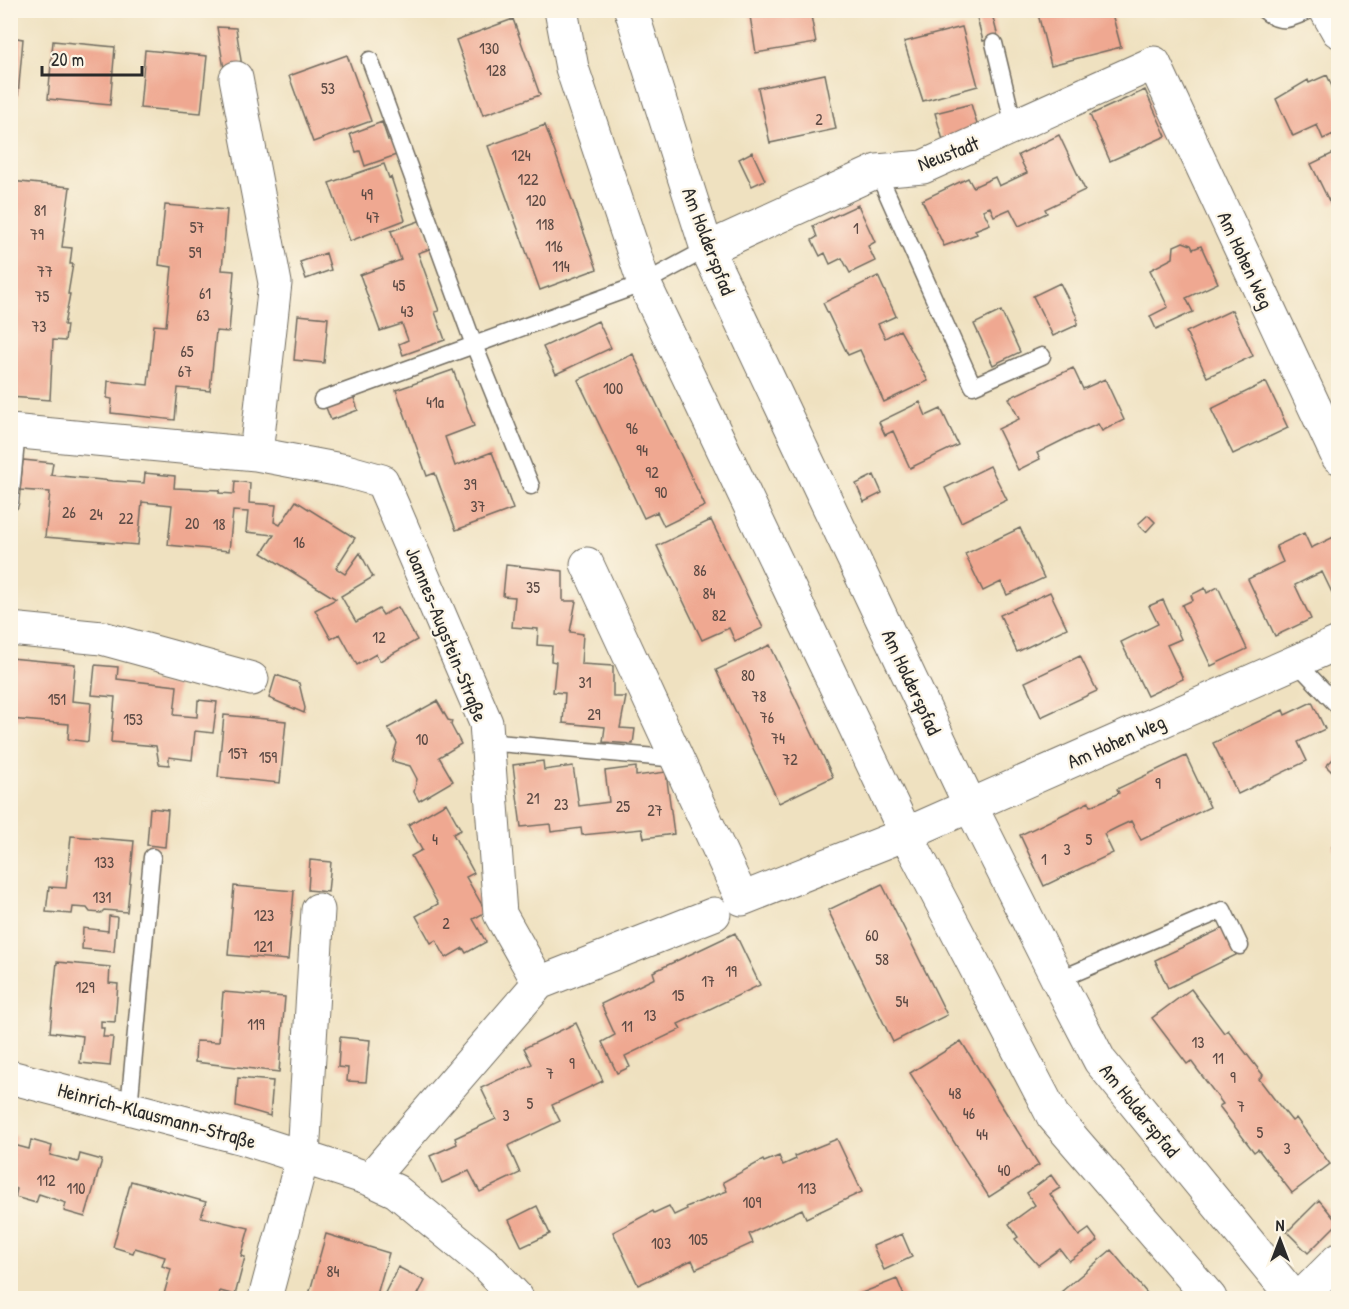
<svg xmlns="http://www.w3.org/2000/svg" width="1349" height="1309" viewBox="0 0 1349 1309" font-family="'Patrick Hand',sans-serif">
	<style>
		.building { fill: #efa891 }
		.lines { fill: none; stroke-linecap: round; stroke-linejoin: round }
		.lane-casing { stroke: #706b5f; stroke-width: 19 }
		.street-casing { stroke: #706b5f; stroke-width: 35 }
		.lane { stroke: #fff; stroke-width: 16 }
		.street { stroke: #fff; stroke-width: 33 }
		.labels { text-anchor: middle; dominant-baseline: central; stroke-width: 4.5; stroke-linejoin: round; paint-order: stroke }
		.number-label { font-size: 16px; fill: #5c4a44 }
		.street-label { font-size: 20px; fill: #2b2b2b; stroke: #fcf5e5 }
	</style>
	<rect width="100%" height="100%" fill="#fcf5e5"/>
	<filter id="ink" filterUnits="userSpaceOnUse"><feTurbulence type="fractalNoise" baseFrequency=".0167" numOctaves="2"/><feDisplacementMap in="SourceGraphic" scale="12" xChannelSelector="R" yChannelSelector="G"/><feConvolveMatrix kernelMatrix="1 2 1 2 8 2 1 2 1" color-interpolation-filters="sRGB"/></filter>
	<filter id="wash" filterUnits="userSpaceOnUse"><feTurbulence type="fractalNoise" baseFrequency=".008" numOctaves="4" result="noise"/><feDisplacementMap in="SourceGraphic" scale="24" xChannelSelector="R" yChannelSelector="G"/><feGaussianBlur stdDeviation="1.35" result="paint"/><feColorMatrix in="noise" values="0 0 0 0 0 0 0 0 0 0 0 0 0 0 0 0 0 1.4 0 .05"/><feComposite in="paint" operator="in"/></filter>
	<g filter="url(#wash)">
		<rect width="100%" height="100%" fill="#efe1c0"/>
		<g id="blocks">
			<path class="building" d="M749,10H810L816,43L756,53Z
				M975,10H991L998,37L983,41Z
				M1052,10H1111L1121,47L1051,65L1038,14Z
				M513,19L540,95L483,115L456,40Z
				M217,27L236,28L242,67L224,69Z
				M962,27L978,86L923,101L904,42Z
				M10,37L23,39L18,96L10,95Z
				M53,41L115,47L110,105L48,99Z
				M145,50L207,56L201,113L140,108Z
				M347,55L371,121L313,142L289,76Z
				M825,74L836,129L770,143L758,88Z
				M1327,75L1338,100V132L1323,139L1317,125L1293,136L1276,99L1308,80L1309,83Z
				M1145,90L1166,136L1110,161L1090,115Z
				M971,104L979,131L945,147L935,113Z
				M382,122L388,140L393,138L399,154L365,166L360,151L356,152L350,134Z
				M545,125L597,269L540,290L488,146Z
				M1059,135L1085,190L1045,209L1047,213L1019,226L1010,209L994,216L990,207L983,210L990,224L975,230L977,234L944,246L922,200L968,178L973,187L995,177L999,186L1027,173L1018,155Z
				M1338,151V201L1331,205L1311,164Z
				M752,152L765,180L752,186L739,159Z
				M384,164L389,178L391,177L405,220L350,241L329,183Z
				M10,181L70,187L62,247L72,248L70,264H73L68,294H70L64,325H67L65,341L53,340L50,400L10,397V282L14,244H10Z
				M165,205L227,210L222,270L234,271L229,332L216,331L210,391L178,388L175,420L111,413L112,399L107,398L108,381L148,385L154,325L166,326L172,267L159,265Z
				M858,205L875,242L868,246L875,261L850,273L842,258L830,264L825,253L820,256L812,240L817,237L813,226Z
				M422,220L432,248L418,253L439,311L435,312L445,340L403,355L399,344L408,340L402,324L380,331L360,275L401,260L391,231Z
				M1183,242L1191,245L1193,249L1201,246L1218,283L1186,298L1193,312L1156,329L1150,316L1168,307L1150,270L1173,258L1174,246Z
				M326,253L331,270L306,279L300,262Z
				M878,276L896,316L878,324L885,338L900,330L928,381L884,402L860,350L848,355L823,303Z
				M1060,283L1077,317V325L1053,336L1033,296Z
				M1232,310L1253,356L1207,377L1186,332Z
				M1001,311L1020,352L993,365L974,324Z
				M298,315L328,318L324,363L294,360Z
				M598,321L611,348L556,374L543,347Z
				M633,354L705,506L664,526L657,512L644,518L578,380Z
				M1073,368L1083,389L1105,379L1124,420L1102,431L1098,424L1067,438L1037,453L1040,459L1018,470L998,429L1019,419L1009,398Z
				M453,370L474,426L445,437L455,466L492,452L513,509L456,530L435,473L427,476L396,390Z
				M1266,382L1288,428L1233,454L1211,409Z
				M353,395L358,410L331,420L325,405Z
				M920,402L926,416L941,409L958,445L910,468L893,431L885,435L879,422Z
				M23,460L53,463L51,475L113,481L144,483L145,473L175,476L174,488L220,490L219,493L234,494L235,481L250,483L249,503L276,505L274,522L280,525L296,501L355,538L336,568L345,574L360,553L373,577L341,596L356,622L379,609L383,615L398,607L417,640L380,661L376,654L357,665L340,634L331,639L315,610L336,599L262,553L274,535L246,532L248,512L233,511L229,551L168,545L172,505L142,502L138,545L45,537L50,492L20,490Z
				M990,466L1007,500L961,522L945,488Z
				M874,475L882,493L864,502L856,484Z
				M1148,515L1155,522L1146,532L1138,524Z
				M711,520L763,628L735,641L729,628L702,640L657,546Z
				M1020,528L1044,578L1007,595L1001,582L983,591L965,554Z
				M1304,533L1311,548L1338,535V605L1322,572L1309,578L1295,585L1311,619L1275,636L1248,579L1283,562L1276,546Z
				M506,565L563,571V601H576L570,632L583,634L581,664L613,666V697H626L620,728L635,729L633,744L603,742L605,727L563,723L565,693L553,692L556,662L551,661L552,646L537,645L538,629L512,627L515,597L503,596Z
				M1218,587L1247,649L1211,666L1182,605L1193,600L1191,595L1205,588L1207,593Z
				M1050,592L1067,628L1017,652L1000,615Z
				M1163,600L1181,639L1167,645L1183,679L1147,696L1121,642L1158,624L1149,606Z
				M770,645L833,777L779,803L716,670Z
				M1080,656L1097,691L1041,717L1025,682Z
				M10,658L75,664L72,701L91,703L88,742L68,739L69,724L10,719Z
				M95,665L118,667L117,679L177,686L174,715L197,717L198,700L217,702L213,733L195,731L192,760L169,757V765L159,764L156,746L111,742L115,697L92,695Z
				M276,675L299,683L305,708L304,713L269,698Z
				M437,701L448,720L452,721L451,725L461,744L439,757L453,781L419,801L414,792L417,779L410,766L392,761L397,743L388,728Z
				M1312,702L1325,729L1298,742L1307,761L1238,794L1213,743L1283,710L1285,715Z
				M224,715L286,721L280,783L218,777Z
				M1338,754V778L1326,766Z
				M1186,756L1210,807L1141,840L1131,821L1118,827L1104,834L1113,853L1044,886L1020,835L1089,802L1091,806L1105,800L1119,793L1117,789Z
				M543,761L544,770L573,766L579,806L609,802L605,771L636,767V776L666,772L674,834L644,838L642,829L582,835L581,828L551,832L550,824L521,827L513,765Z
				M446,803L461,830L453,834L474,873L466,877L486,912L473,919L486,942L466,953L463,948L446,958L436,940L431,943L416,916L438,904L411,856L422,850L408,825Z
				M150,808L168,810L165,847L147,845Z
				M71,836L134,841L127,912L104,910L101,913L90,912L87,908L73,907L72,914L46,912L49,887L66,888Z
				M1338,840V853L1332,847Z
				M310,860L331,862L328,892L308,890Z
				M882,884L947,1015L893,1042L828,910Z
				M234,886L294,891L288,960L228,955Z
				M109,916L117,917L114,952L82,949L83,928L108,931Z
				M1223,928L1236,955L1168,988L1155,960Z
				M735,933L760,985L678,1024L681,1029L625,1056L630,1067L617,1073L602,1042L615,1035L601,1004L655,978L653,972Z
				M57,962L110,967L109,983L118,984L115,1022L101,1021V1028H104L103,1037H113L110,1066L80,1063L83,1036L50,1032Z
				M1191,989L1224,1033L1228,1030L1263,1075L1259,1079L1275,1100L1292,1121L1296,1118L1330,1164L1292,1193L1258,1149L1254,1152L1219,1106L1223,1104L1191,1061L1187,1064L1152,1018Z
				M223,992L285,997L279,1072L195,1062L196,1041L219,1042Z
				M576,1023L603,1081L552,1105L560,1121L508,1146L520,1173L480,1192L469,1171L442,1183L430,1156L457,1144L455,1138L496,1119L481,1088L532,1064L524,1048Z
				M340,1037L370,1040L366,1082L347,1081L348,1068L338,1067Z
				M961,1041L1039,1165L989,1197L910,1073Z
				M238,1078L273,1081L270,1116L236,1106Z
				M10,1135L17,1136L14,1145L29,1149L31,1140L52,1146L50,1155L78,1162L80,1154L102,1160L85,1217L64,1211L66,1203L39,1194L36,1203L15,1197L17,1189L10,1187Z
				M837,1139L862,1192L806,1218L802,1209L749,1234L753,1243L696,1269L692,1260L638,1285L613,1232L653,1211L654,1213L669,1206L674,1215L687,1209L686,1207L727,1191L723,1182L763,1160L764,1162L779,1156L783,1165L796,1159L795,1156Z
				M1051,1175L1060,1188L1050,1194L1079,1236L1089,1229L1098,1241L1069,1261L1060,1249L1038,1265L1015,1239L1018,1237L1009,1224L1035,1205L1027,1193Z
				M131,1181L206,1202L201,1217L249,1228L241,1256L245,1257L235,1295L220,1291L218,1298H163L171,1269L162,1266L165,1257L135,1248L133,1253L113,1247Z
				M1319,1200L1338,1223L1308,1253L1287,1232Z
				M537,1206L550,1234L522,1247L509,1220Z
				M326,1234L389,1253L376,1298H308Z
				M902,1234L912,1257L884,1270L873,1246Z
				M1111,1250L1151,1298H1056L1055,1297Z
				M398,1267L425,1281L416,1298H395L385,1293Z
				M897,1279L905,1298H856L854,1296Z"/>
		</g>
	</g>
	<g filter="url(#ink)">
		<use href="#blocks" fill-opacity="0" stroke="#706b5f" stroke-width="1.5"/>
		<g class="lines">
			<defs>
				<path id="lane" d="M1264,10C1281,26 1292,18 1310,10
					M994,43L1014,126
					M370,60L474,345L644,283L707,249
					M877,171L973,386L1042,356
					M322,400L474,345L531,486
					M10,503L17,432
					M1296,662L1338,706
					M487,742L678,759
					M1058,980L1223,910L1240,946
					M129,1108L152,857"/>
				<path id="street" d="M561,10L572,68L644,283L906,834L1053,1116L1210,1298
					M631,10L707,249L970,805L1058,980L1100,1061L1294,1298
					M1326,10L1338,31
					M707,249L877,171L923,167L1154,63L1338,457
					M10,431L256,454L275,283L236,78
					M256,454L346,471L382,481L486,723L500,914L539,983L370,1179
					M587,564L742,899L906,834L1338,643
					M10,629L102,638L252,679
					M539,983L714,914
					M10,1077L243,1138L370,1179L396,1191L486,1265L517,1298
					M265,1298L303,1155L318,910
					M1300,1298L1338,1260"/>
			</defs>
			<use href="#lane" class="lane-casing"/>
			<use href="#street" class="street-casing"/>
			<use href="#lane" class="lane"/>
			<use href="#street" class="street"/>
		</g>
	</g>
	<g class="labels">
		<g class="number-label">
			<text x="489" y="48">130</text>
			<text x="496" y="70">128</text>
			<text x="328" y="88">53</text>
			<text x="819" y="119">2</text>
			<text x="521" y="155">124</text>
			<text x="528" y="179">122</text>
			<text x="367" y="194">49</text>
			<text x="536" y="200">120</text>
			<text x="40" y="210">81</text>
			<text x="373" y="217">47</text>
			<text x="545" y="224">118</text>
			<text x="197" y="227">57</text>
			<text x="856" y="228">1</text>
			<text x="37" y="234">79</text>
			<text x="554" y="246">116</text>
			<text x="195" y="252">59</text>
			<text x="561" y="266">114</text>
			<text x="45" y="271">77</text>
			<text x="399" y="285">45</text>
			<text x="205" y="293">61</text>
			<text x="42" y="296">75</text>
			<text x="407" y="311">43</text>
			<text x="203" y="315">63</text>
			<text x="39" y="326">73</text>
			<text x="187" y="351">65</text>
			<text x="185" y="371">67</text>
			<text x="613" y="388">100</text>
			<text x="435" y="402">41a</text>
			<text x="632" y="428">96</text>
			<text x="642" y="450">94</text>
			<text x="652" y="472">92</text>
			<text x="470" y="484">39</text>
			<text x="661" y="492">90</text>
			<text x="478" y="506">37</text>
			<text x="69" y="512">26</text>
			<text x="96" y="514">24</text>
			<text x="126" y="518">22</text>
			<text x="192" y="523">20</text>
			<text x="219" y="524">18</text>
			<text x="299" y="542">16</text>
			<text x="700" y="570">86</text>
			<text x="533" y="587">35</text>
			<text x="709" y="593">84</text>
			<text x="719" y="615">82</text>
			<text x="379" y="637">12</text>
			<text x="748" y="675">80</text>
			<text x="585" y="682">31</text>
			<text x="759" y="696">78</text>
			<text x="57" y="699">151</text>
			<text x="594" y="714">29</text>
			<text x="767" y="717">76</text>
			<text x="133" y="719">153</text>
			<text x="778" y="738">74</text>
			<text x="422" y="739">10</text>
			<text x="238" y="753">157</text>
			<text x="268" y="757">159</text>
			<text x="790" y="759">72</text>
			<text x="1158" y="783">9</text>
			<text x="533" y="798">21</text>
			<text x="561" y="804">23</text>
			<text x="623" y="806">25</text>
			<text x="655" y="810">27</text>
			<text x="435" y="839">4</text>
			<text x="1089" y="839">5</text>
			<text x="1067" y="849">3</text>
			<text x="1044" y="859">1</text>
			<text x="104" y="862">133</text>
			<text x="102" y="897">131</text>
			<text x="264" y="915">123</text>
			<text x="446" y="923">2</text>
			<text x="872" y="935">60</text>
			<text x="263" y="946">121</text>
			<text x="882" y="959">58</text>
			<text x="731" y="971">19</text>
			<text x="708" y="981">17</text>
			<text x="85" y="987">129</text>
			<text x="678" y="995">15</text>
			<text x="902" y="1001">54</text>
			<text x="650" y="1015">13</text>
			<text x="256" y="1024">119</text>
			<text x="627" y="1026">11</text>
			<text x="1198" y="1042">13</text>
			<text x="1218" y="1058">11</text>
			<text x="572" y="1063">9</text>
			<text x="550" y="1073">7</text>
			<text x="1233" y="1077">9</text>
			<text x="955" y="1093">48</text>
			<text x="530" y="1103">5</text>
			<text x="1241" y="1106">7</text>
			<text x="969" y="1113">46</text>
			<text x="506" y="1115">3</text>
			<text x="1260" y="1132">5</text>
			<text x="982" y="1134">44</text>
			<text x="1287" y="1148">3</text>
			<text x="1004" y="1170">40</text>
			<text x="46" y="1180">112</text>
			<text x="76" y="1188">110</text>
			<text x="807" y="1188">113</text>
			<text x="752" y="1202">109</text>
			<text x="698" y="1239">105</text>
			<text x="661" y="1243">103</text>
			<text x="333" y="1271">84</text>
		</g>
		<g class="street-label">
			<text transform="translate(948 153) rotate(-21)">Neustadt</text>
			<text transform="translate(709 241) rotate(69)">Am Holderspfad</text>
			<text transform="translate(1246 260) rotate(65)">Am Hohen Weg</text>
			<text transform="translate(447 634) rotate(68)">Joannes-Augstein-Straße</text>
			<text transform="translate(912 682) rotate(65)">Am Holderspfad</text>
			<text transform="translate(1116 741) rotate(-24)">Am Hohen Weg</text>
			<text transform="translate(1140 1110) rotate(51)">Am Holderspfad</text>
			<text transform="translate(157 1115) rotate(15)">Heinrich-Klausmann-Straße</text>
		</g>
	</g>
	<rect width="1349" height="1309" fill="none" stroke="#fcf5e5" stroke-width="36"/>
	<g transform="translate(1280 1240)" stroke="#fcf5e5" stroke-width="4.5" paint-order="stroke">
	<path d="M0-4.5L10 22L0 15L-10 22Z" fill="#2b2b2b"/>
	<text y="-9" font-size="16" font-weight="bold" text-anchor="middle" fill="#2b2b2b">N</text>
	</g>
	<path d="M42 66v9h100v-9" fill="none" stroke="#2b2b2b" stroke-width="3"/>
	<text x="51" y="66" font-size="18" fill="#2b2b2b" stroke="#fcf5e5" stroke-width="4.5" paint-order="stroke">20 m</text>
</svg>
